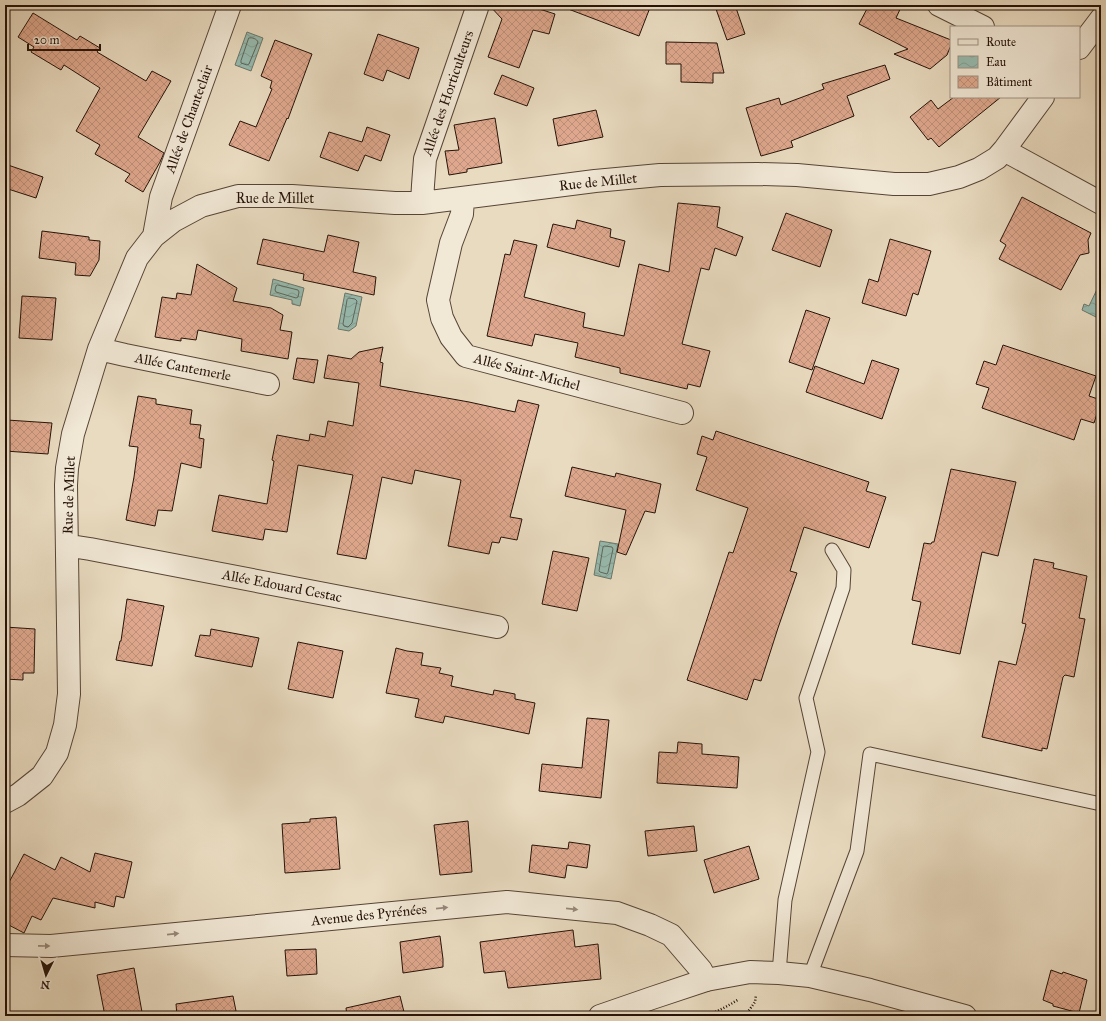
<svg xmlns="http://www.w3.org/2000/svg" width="1106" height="1021" viewBox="0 0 1106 1021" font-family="'IM FELL Great Primer',serif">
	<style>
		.water { fill: url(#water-waves); stroke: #69776c }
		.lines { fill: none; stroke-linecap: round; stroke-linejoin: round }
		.shore { stroke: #5e665c; stroke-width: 1 }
		.building { fill: url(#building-cross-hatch); stroke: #251208 }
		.service-casing { stroke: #564436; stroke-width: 15 }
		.minor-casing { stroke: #564436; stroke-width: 24 }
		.tertiary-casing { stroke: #564436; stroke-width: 24 }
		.path { stroke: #251208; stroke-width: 2.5; stroke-dasharray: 1 2; stroke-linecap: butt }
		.service { stroke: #f1e8d6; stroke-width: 13 }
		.minor { stroke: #f1e8d6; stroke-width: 22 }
		.tertiary { stroke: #f1e8d6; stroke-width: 22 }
		.oneway { fill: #958879 }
		.labels { text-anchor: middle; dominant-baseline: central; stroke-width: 4; stroke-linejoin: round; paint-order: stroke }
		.street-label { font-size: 14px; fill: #251208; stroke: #f1e8d6 }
	</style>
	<defs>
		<pattern id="water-waves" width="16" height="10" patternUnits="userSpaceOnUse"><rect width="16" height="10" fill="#97bbaf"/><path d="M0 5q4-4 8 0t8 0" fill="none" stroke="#82a095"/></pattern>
		<pattern id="building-cross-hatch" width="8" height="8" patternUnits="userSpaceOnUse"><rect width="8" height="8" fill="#dfa88e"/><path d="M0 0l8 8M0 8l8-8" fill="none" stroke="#bf9079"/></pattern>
	</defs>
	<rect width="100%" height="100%" fill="#e9dbc0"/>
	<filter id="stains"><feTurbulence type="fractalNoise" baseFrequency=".005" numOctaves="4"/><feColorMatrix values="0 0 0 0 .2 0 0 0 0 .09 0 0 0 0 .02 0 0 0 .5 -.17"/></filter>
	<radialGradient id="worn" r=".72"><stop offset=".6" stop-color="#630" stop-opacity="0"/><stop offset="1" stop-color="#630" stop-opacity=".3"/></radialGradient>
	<path class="water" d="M247,32L263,38L251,71L235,65Z
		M273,279L304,288L300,306L292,304V300L270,295Z
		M1100,283L1101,317L1100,319L1082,310L1084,304L1089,306Z
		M345,293L362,297L356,326L349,331L338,329Z
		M600,541L618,544L611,579L594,575Z"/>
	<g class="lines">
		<path class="shore" d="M249,38C252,37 257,39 258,42L249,64L247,65L241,63V61Z
			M278,285L298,290L299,292L298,297L296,298L276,292L275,290L276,286Z
			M349,298L355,299L357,301L352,323L348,327L344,326L343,324L347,300Z
			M605,546L612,547L613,549L608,572L607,574L600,572L599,571L603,547Z"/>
	</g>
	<path class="building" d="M489,5H527L555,14L549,34L533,30L519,68L488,57L502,19Z
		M563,5H651L639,36L563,7Z
		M729,5H735L745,34L727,40L716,9Z
		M869,5H902L896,18L951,40V45L947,55L930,69L894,54L908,49L859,24Z
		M33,13L77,40L80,36L100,48L97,52L146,81L152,71L171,81L138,137L164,153L160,162L143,192L125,181L130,174L95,154L100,145L76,131L100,88L64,65L61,70L31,52L34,47L18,37Z
		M378,34L419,48L409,79L387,70L383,81L364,74Z
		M275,40L312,54L288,119L287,118L269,161L229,145L240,121L256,127L272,89L270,88L272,81L261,76Z
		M666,42L717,43L724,73H713V83L681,82V64H666Z
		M885,65L890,79L847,96L854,116L791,141L793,147L761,156L746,108L779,98L781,105L824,89L822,84Z
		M502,75L534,88L527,106L494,94Z
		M954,97H1001L939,147L931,138L928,140L910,117L931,100L938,109Z
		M596,110L603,137L558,146L553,119Z
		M495,118L502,163L467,169V172L449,175L445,151L459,150L454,125Z
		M367,127L390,135L381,161L365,155L358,171L320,157L329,132L362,142Z
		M5,164L43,177L36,198L5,188Z
		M1022,197L1091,233L1088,240L1089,253L1080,255L1061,290L999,259L1006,245L1000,241Z
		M678,203L720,207L717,227L743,237L736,256L715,248L709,270L701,268L682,344L710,351L700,387L688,384L687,389L620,373V368L575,357L578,343L535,334L532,346L487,336L505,254L510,255L514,240L537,245L524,297L585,313L583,327L624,336L639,264L669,272Z
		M786,213L832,230L820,267L772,250Z
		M577,220L611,229L610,237L625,241L619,267L547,247L553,224L575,229Z
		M42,231L89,237V240L100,241L99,260L90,276L75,275L76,263L39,258Z
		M328,235L359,242L353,272L376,277L374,295L303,280L304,274L257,264L263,239L324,252Z
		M890,239L931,251L918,295L913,293L906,316L862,303L869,279L878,282Z
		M197,264L237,288L233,301L271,308L283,315L280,330L292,332L288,359L241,351L242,339L198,330L196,340L181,338V341L155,337L162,297L176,299L177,293L191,295Z
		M22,296L56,298L52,340L19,338Z
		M806,310L830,318L812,370L789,362Z
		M1003,345L1096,376L1089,396L1101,400V401L1094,423L1081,419L1074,440L982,408L989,388L976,384L984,361L996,365Z
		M383,347L380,362L383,363L380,386L469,402L515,412L518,400L539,405L510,517L522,519L517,540L501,537L499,543L492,542L489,554L448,546L461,480L415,470L412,484L382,477L366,559L337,554L353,475L298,465L287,532L265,529L263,540L212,531L219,495L267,504L274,461L272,460L277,435L309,441L310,434L325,437L328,421L353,426L359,383L324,378L328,355L351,359L359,352Z
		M297,358L318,360L314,383L293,379Z
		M872,360L899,369L882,419L806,392L815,366L864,384Z
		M138,396L156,399V404L192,410L190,424L201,425L199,438L204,439L201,468L181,463L172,511L158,510L155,526L126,520L134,477L138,447L129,446Z
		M7,420L52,423L48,454L5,451V441Z
		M716,431L869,482L866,491L886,497L869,548L804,527L790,571L797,573L778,628L761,681L754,679L747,700L687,680L729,552L733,553L748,508L696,490L707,457L697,454L702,436L713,440Z
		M572,467L615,477L616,473L661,484L655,513L645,511L626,555L617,552L626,510L565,496Z
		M951,469L1016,482L998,556L982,552L960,654L912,644L921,602L912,600L924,543L931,544L932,542H934Z
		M553,551L589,558L577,611L542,604Z
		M1034,559L1054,563L1053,568L1087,576L1079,618L1085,619L1074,677L1065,675L1063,677L1047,749L1042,748V751L982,737L999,661L1016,665L1026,624L1022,623Z
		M127,599L164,606L152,666L116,660L120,641H121Z
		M5,627L35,629L34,673H23V680L5,679Z
		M211,629L259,638L252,667L195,656L200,635L210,636Z
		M298,642L343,651L333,698L288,689Z
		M396,648L407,651L423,653L421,665L441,668L439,673L453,676L451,686L493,695L494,690L515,694V699L535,703L529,734L445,716L443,723L415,717L419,699L386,693Z
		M587,718L609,720L601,798L539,791L542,764L582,768Z
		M678,742L702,744V754L739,757L737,788L657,783L659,752L677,753Z
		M336,817L340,869L285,873L282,824L310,822V819Z
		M468,821L472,872L440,875L434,825Z
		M694,826L697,851L648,856L645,831Z
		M569,842L590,845L587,868L567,865L565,878L529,872L532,845L568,849Z
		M749,846L759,879L714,893L704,860Z
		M95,853L132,862L124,898L116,896L114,907L95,902V908L53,898L41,920L32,916L24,933L5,923V890L24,854L55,870L61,857L90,872Z
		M573,930L575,947L598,944L601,979L508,988L505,971L484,973L480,942Z
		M440,936L443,959V967L403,973L400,942Z
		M316,949L317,974L287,976L285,950Z
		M134,968L142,1012L122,1016H105L97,975Z
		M1051,970L1062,974L1063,972L1087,980L1079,1013L1053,1006V1004L1043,1000Z
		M233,996L237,1016H177L176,1004Z
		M400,996L405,1016H347L346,1008Z"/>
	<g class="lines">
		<defs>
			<path id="service" d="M779,973L785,900L818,752L806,698L843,588L844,570L832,550
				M810,976L857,851L870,754L1101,804"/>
			<path id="minor" d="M939,5L983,27
				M1079,48L1101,19
				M1004,150L1101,203
				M463,198L462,214L451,243L438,300L442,318L451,337L466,356L682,413
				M422,203L423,185L425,159L477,8
				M154,236L161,197L230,5
				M99,349L125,355L268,384
				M67,547H77L90,549L497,627
				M5,802L18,795L42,776L57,753L65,725L69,694L66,485L67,468L73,434L99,349L137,258L154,236L173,221L201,206L238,196H292L395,203H422L595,181L660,175L758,174L797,175L894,184H929L959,177L979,169L997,158L1004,150L1043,97
				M5,945L51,946L507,902L617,913L650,925L671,935L701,970L706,980"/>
			<path id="tertiary" d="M600,1016L652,998L706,980L750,972L779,973L810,976L870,990L965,1016"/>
		</defs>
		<use href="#service" class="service-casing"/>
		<use href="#minor" class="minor-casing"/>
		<use href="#tertiary" class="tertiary-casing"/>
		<path class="path" d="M704,1016C717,1012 728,1006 739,999
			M747,1016V1013L755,1002L756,995"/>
		<use href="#service" class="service"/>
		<use href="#minor" class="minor"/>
		<use href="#tertiary" class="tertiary"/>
	</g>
	<defs><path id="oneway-solid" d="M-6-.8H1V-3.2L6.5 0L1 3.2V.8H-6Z"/></defs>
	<g class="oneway">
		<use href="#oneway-solid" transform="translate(442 908) rotate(-6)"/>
		<use href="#oneway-solid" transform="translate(572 909) rotate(6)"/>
		<use href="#oneway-solid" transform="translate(173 934) rotate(-6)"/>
		<use href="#oneway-solid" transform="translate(44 946) rotate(1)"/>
	</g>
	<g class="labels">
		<g class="street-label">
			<text transform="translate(448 93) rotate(-71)">Allée des Horticulteurs</text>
			<text transform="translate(189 119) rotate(-70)">Allée de Chanteclair</text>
			<text transform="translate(598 182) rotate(-6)">Rue de Millet</text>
			<text x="275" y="198">Rue de Millet</text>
			<text transform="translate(183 367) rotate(11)">Allée Cantemerle</text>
			<text transform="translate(527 372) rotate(15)">Allée Saint-Michel</text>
			<text transform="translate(69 495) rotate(-88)">Rue de Millet</text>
			<text transform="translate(282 586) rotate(11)">Allée Edouard Cestac</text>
			<text transform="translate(369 915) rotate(-6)">Avenue des Pyrénées</text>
		</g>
	</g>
	<rect width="1106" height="1021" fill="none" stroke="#e9dbc0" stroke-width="20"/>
	<rect x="6" y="6" width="1094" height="1009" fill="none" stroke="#251208" stroke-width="2"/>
	<rect x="10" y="10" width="1086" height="1001" fill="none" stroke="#251208"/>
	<rect x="950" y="26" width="130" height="72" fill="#f1e8d6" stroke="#9f9284"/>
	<rect x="958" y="39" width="20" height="6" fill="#f1e8d6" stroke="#9f9284"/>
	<text x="986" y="46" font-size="12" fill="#251208">Route</text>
	<rect x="958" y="56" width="20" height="12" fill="url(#water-waves)" stroke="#9f9284"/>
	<text x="986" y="66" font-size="12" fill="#251208">Eau</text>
	<rect x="958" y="76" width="20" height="12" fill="url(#building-cross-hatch)" stroke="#9f9284"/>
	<text x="986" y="86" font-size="12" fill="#251208">Bâtiment</text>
	<g transform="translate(46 975) rotate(185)" stroke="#f1e8d6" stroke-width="3" paint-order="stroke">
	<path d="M0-3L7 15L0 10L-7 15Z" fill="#251208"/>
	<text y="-6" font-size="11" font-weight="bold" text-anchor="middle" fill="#251208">N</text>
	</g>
	<path d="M28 44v6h72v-6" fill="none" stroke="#251208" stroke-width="2"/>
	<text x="34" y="44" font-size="12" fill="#251208" stroke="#f1e8d6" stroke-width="3" paint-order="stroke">20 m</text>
	<rect width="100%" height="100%" filter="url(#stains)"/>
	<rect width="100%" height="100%" fill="url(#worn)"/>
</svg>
